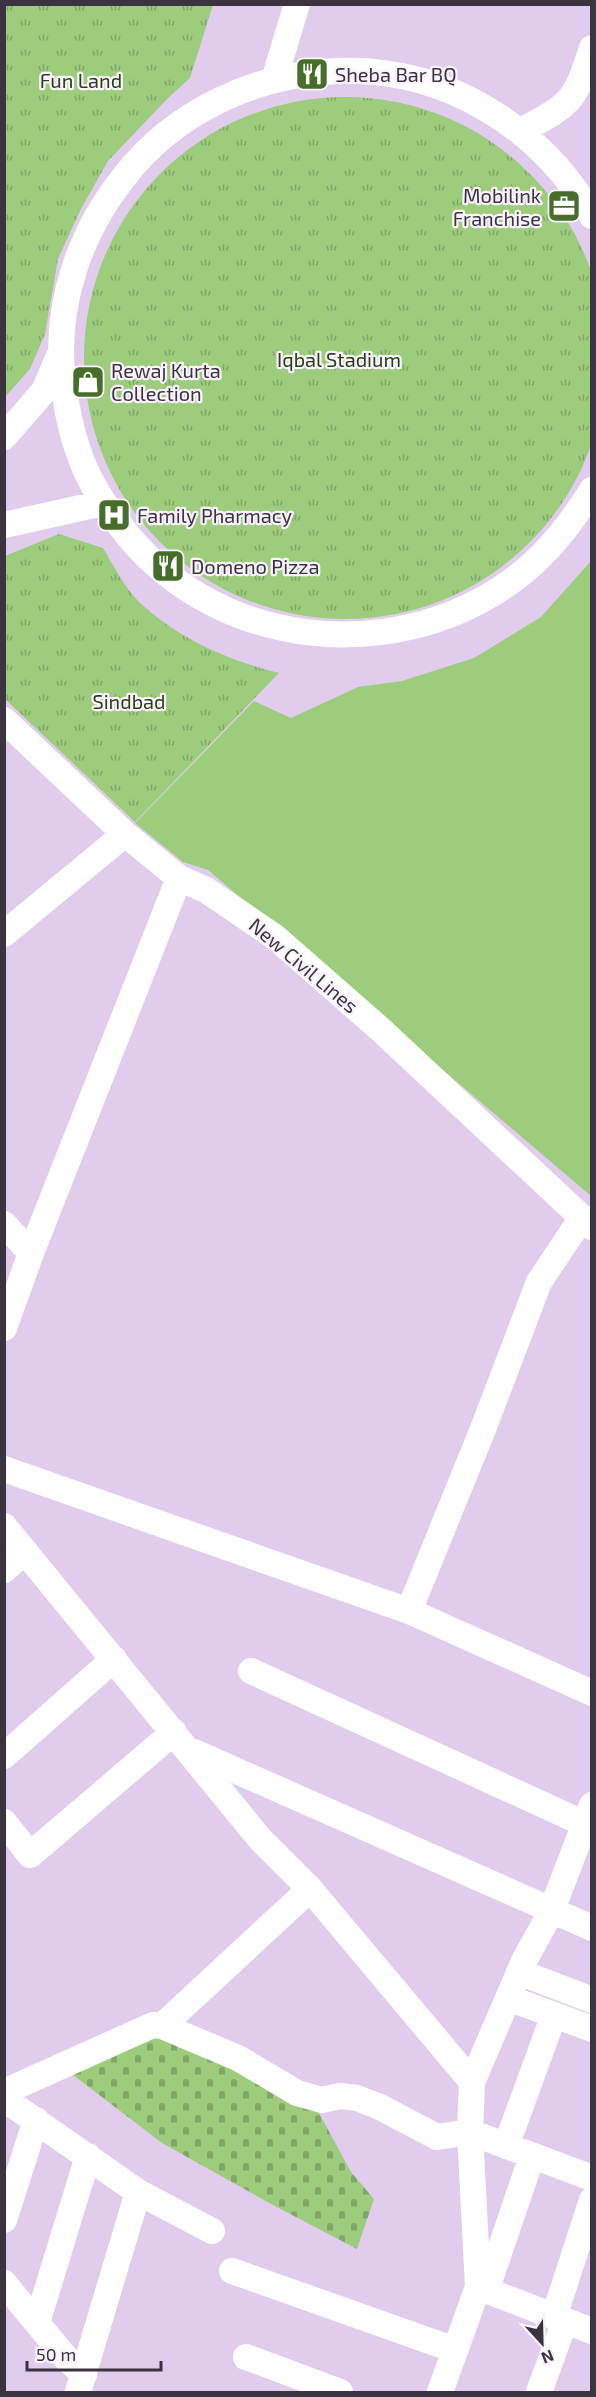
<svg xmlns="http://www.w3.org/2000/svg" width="596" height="2397" viewBox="0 0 596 2397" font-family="'Exo 2',sans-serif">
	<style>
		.green { fill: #9dcc7d }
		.cemetery { fill: url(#cemetery-stones) }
		.park { fill: url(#park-tufts) }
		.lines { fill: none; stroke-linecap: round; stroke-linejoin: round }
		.minor { stroke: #fff; stroke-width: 26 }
		.labels { text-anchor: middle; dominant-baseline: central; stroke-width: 4.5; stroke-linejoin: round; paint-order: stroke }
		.poi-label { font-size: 20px; fill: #3c3340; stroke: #faf3fd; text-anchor: start }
		.park-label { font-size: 20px; fill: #273f15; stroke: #faf3fd }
		.street-label { font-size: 20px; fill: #3c3340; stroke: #faf3fd }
	</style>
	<defs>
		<pattern id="cemetery-stones" width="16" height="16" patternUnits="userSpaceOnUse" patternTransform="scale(1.5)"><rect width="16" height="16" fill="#9dcc7d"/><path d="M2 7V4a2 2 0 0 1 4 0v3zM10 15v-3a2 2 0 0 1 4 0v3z" fill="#81a668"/></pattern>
		<pattern id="park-tufts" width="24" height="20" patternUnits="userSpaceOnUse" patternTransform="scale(1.5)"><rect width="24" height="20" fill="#9dcc7d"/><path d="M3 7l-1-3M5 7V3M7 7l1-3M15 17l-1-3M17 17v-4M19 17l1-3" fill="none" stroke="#81a668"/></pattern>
	</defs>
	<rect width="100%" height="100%" fill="#e1cced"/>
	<path class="green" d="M591,561V1196L208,870L183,862L135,823L254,701L291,718L358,687L402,681L474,658L541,617Z"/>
	<path class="cemetery" d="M156,2034L314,2104L351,2172L374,2199L357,2249L271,2204L162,2143L60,2065Z"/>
	<path class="park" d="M5,4L213,5L190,78L168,98L108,161L81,209L58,259L45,334L30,369L5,397Z
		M84 358a261 261 0 1 1 522 0a261 261 0 1 1-522 0Z
		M59,534L103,548C114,566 124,587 139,602C179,639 227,660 279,673L135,822L5,699V556Z"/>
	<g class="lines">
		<path class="minor" d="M274,80L297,4
			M521,131C571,104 575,102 592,48
			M592,216C540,126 444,67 338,71C256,74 175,111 124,177C80,232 56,302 62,372C65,400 69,426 79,453C87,478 103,503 119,524C210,648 392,669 513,580C546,556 571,524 592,490
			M4,437L44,391L59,356
			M4,525L103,503
			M4,720L125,834L179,878L206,890L275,937L380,1029L592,1227
			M4,934L125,834
			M4,1224L31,1253
			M4,1328L31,1253L179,878
			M4,1469L409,1611L592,1693
			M4,1526L260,1839L310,1889L472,2082L470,2132L478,2287L440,2392
			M4,1570L25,1551
			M409,1611L483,1429L539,1282L581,1219
			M251,1671L585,1824
			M194,1752L592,1928
			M4,1756L114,1659
			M4,1822L30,1855L174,1732
			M519,1972L592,2000
			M554,2015L592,2029
			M162,2026L310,1889
			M472,2082L524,1961L551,1912L592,1805
			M4,2092L153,2025L162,2026L238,2058L297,2093L322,2100L340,2096L357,2098L380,2107L437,2137L470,2132L592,2178
			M4,2099L138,2192L212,2231
			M506,2146L554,2015L508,1998
			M4,2220L36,2120
			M232,2271L455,2350
			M4,2283L65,2357L84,2375
			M478,2287L592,2331
			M486,2291L532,2156
			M554,2317L592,2200
			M37,2323L88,2156
			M246,2357L340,2392
			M78,2392L138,2192
			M539,2392L565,2321"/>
	</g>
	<defs>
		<symbol id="restaurant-square" viewBox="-11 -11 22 22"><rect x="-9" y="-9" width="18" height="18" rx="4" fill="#476e29" stroke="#faf3fd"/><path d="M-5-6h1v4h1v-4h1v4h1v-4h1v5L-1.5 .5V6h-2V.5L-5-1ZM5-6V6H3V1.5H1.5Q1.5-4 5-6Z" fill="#fff"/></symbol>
		<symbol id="office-square" viewBox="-11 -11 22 22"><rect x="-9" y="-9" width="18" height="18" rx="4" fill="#476e29" stroke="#faf3fd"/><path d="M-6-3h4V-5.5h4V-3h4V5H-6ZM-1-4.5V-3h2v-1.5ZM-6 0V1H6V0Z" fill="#fff"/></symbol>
		<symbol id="shop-square" viewBox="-11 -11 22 22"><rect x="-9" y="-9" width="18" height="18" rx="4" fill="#476e29" stroke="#faf3fd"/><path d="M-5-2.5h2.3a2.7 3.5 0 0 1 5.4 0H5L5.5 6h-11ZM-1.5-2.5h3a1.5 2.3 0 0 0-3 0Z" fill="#fff"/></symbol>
		<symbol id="hospital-square" viewBox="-11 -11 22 22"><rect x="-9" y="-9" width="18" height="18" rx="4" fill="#476e29" stroke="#faf3fd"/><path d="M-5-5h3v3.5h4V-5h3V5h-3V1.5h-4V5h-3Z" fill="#fff"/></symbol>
	</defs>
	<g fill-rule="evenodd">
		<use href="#restaurant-square" x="293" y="55" width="38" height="38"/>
		<use href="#office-square" x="545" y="187" width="38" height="38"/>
		<use href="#shop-square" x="69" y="363" width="38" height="38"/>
		<use href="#hospital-square" x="95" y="496" width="38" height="38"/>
		<use href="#restaurant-square" x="149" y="547" width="38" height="38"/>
	</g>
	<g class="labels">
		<g class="poi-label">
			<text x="335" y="74">Sheba Bar BQ</text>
			<text x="541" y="195" text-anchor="end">Mobilink<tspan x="541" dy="23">Franchise</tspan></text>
			<text x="111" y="370">Rewaj Kurta<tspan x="111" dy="23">Collection</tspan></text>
			<text x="137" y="515">Family Pharmacy</text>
			<text x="191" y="566">Domeno Pizza</text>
		</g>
		<g class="park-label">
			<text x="81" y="80">Fun Land</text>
			<text x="339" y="359">Iqbal Stadium</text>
			<text x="129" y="701">Sindbad</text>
		</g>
		<g class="street-label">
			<text transform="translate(304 965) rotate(40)">New Civil Lines</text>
		</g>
	</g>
	<rect width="596" height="2397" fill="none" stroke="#3c3340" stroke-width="12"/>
	<g transform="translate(542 2343) rotate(158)" stroke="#faf3fd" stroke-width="4.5" paint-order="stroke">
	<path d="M0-4.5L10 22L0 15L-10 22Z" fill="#3c3340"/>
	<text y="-9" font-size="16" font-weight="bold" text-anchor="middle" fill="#3c3340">N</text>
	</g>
	<path d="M27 2361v9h134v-9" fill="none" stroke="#3c3340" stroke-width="3"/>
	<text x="36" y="2361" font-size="18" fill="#3c3340" stroke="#faf3fd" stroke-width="4.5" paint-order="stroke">50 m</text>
</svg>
